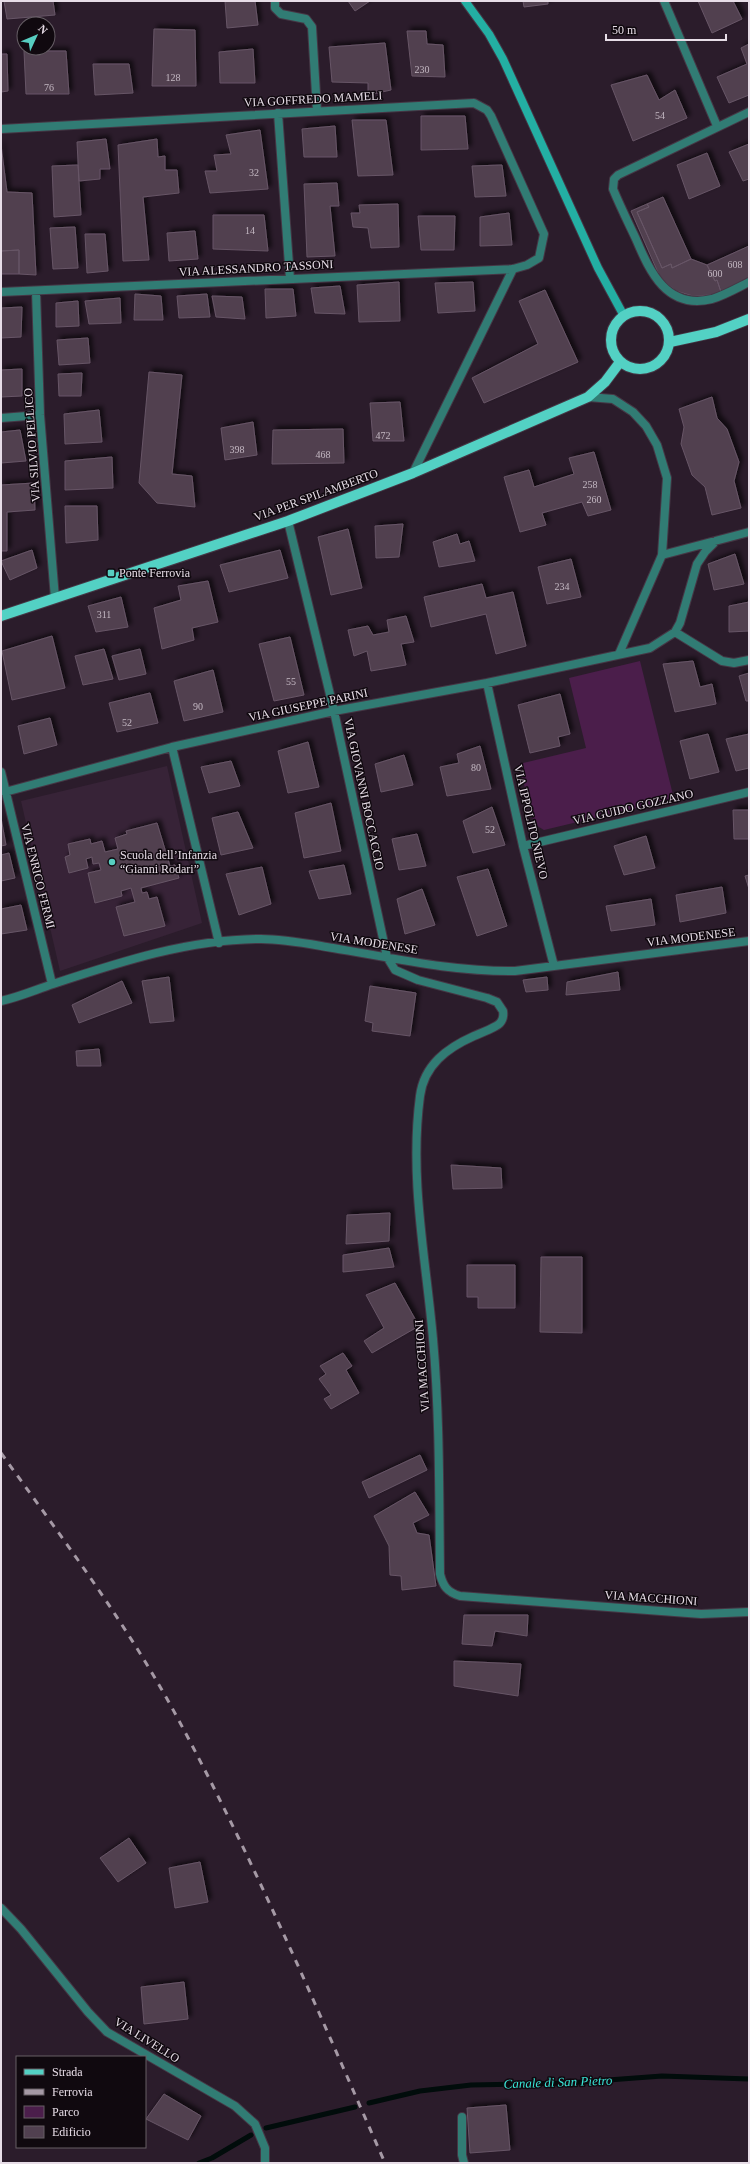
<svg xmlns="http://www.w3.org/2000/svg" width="750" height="2164" viewBox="0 0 750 2164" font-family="Georgia,serif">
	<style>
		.built { fill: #372337 }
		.green { fill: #4b1e4b }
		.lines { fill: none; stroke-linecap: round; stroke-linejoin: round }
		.stream { stroke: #010c0b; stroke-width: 5 }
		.building { fill: #514050; stroke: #675566; filter: url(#shadow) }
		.minor-casing { stroke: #453745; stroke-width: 10 }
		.secondary-casing { stroke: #453745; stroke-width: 10 }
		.primary-casing { stroke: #453745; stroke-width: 12 }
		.minor { stroke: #317c74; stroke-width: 8 }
		.secondary { stroke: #23afa3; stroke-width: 8 }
		.primary { stroke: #53d1c4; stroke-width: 10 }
		.rail { stroke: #a599a5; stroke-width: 3; stroke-dasharray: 7 7; stroke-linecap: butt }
		.poi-dot { fill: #57cec1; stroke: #10090f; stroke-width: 1.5 }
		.labels { text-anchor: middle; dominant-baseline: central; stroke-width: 3; stroke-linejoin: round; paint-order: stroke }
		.number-label { font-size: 10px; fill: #c2b6c1 }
		.street-label { font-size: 12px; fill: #e7dde7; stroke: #10090f }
		.poi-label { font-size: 12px; fill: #e7dde7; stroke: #10090f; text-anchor: start }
		.water-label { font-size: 13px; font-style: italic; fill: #38e5d6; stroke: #10090f }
	</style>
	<defs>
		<filter id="shadow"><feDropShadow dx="3.5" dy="-3.5" stdDeviation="2" flood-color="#0009"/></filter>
	</defs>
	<rect width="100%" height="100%" fill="#2b1c2b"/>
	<path class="built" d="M167,766L202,923L60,971L21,801Z"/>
	<path class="green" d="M640,661L674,799L544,830L534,824L519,764L586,748L569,678Z"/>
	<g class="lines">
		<path class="stream" d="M369,2103L420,2091L471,2085L568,2083L662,2076L749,2079
			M266,2128L355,2107
			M199,2163L212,2158L251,2135"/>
	</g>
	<path class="building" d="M4,1H53L55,15L7,19Z
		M225,1H255L258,25L227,28Z
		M348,1H370L355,11Z
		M523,1H548V4L524,7Z
		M698,1H733L742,19L712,33Z
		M154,29L195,30L196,86H152Z
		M407,31H426L427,44L443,45L445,77L412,76Z
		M385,43L391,90L368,95V83L332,82L329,47Z
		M749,44V95L729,103L717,77L747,64L741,48Z
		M253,49L255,83H220L219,52Z
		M24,51H66L69,94H26Z
		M1,54H7L8,91L1,92Z
		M93,64H129L133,93L95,95Z
		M647,75L659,100L675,90L687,118L633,141L611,85Z
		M421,116H465L468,149L421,150Z
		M352,120H386L393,175L358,176Z
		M335,126L337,157H304L302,129Z
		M260,130L268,189L210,193L205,171H217L214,155L231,154L226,135Z
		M106,139L110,169H100V179L79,181L77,142Z
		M157,139L158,157L165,156V170H177L179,193L143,197L149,260L123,261L118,145Z
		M749,144V179L743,181L729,152Z
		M1,145L7,192L32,193L36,275L19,274V250L1,251Z
		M707,153L720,186L689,199L677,165Z
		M78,165L81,215L54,217L52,166Z
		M502,165L506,196L475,197L472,166Z
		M337,183L339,206H330L335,256L307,257L304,184Z
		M663,197L691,259L672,268L671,264L662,268L637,212L649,207L647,204Z
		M398,204L399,247L371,248L368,228L353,227L351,213H360L359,205Z
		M647,204L649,207L637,212L662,268L671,264L672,268L691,259L707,265L715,281L717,280L721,292L712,295L693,296L676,291L664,281L659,275L631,211Z
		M509,213L512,245L480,246V217Z
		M213,215H264L268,251L213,249Z
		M418,216H455L454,250H421Z
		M75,227L78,268L53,269L50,228Z
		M195,231L198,259L169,261L167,233Z
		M85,234H105L108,271L87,273Z
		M749,246V280L721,292L717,280L715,281L707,265Z
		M19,250V274H1V251Z
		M399,282L400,321L359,322L357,285Z
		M473,282L475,311L438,313L435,283Z
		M340,286L345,314L315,313L311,288Z
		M265,289H293L296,316L266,318Z
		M545,290L578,362L484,403L472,378L538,344L519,301Z
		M135,294L161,296L163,320H134Z
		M207,294L210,317L179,318L177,296Z
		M212,296L242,297L245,319L216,317Z
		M120,298L121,323L89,324L85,301Z
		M78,301L79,326L56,327V303Z
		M22,307L21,337L1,338V308Z
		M88,338L90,363L59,365L57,340Z
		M22,369V396L1,397V370Z
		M149,372L182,375L172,474L192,476L195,507L157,503L139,483Z
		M82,373L81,396H59L58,374Z
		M712,397L717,418L727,429L739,462L734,481L741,508L712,515L705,487L692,475L681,444L684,427L679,409Z
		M400,402L404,441H373L370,403Z
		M99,410L102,442L65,444L64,414Z
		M253,422L257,455L225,460L221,428Z
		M343,429L344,463L272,464L273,430Z
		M20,430L26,461L1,463V432Z
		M594,452L611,510L588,516L582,502L542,513L546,525L520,532L504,477L529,470L534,487L574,474L569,458Z
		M112,457L113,488L65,490V461Z
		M34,483L35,510L7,512V551H1V485Z
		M65,506H97L98,540L66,543Z
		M403,524L399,557L376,558L375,526Z
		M348,529L362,588L331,595L318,537Z
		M457,534L460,544L469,541L475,561L439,567L433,542Z
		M32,550L37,568L10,580L1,561Z
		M280,550L288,578L229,592L220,565Z
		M735,554L744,584L714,590L708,564Z
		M571,559L581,597L547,604L538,567Z
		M208,581L218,622L192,628L194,640L162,649L154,608L181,600L178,586Z
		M482,584L486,598L513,592L526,646L496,654L486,614L431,627L424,597Z
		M121,597L128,627L96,632L88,606Z
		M749,602V631L729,632V606Z
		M406,616L414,642L401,644L406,665L371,671L367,651L354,656L348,630L368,626L373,635L389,632L387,620Z
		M52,636L65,688L12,700L2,651Z
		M290,637L304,695L274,701L259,644Z
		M104,649L113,679L83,685L75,656Z
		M140,649L146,674L119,680L112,656Z
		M693,661L700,687L712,684L716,704L675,712L663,664Z
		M213,670L223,712L184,721L174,681Z
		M749,673V701H746L739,676Z
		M150,693L158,723L117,732L109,703Z
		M560,694L570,734L558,737L560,746L530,753L518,705Z
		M50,718L57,745L24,754L18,726Z
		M708,734L719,772L690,779L680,741Z
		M749,734V768L736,771L726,739Z
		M308,742L319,787L288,793L278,751Z
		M480,746L491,789L447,796L440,767L459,763L457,754Z
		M404,755L413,785L381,792L375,764Z
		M231,761L240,786L209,793L201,767Z
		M331,803L341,851L304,858L295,813Z
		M492,807L505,845L473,853L463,821Z
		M733,810H749V839H734Z
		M238,812L253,848L221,855L212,818Z
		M1,818L6,845L1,846Z
		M157,823L170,866L175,865L179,878L141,888L142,893L147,892L149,899L157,897L165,926L124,936L116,907L135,902L131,888L121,891L122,896L95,903L88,873L101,870L99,863L93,864L92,857L86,859L88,868L69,873L65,857L70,855L68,844L90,839L91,844L102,841L105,852L118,849L115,838L127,834L126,831Z
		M417,834L426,866L399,870L392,839Z
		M646,836L655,868L624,875L614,846Z
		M9,853L15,878L1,881V855Z
		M344,865L351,894L319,899L309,871Z
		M262,867L271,904L239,915L226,874Z
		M488,869L507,926L477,936L457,877Z
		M749,875V889L745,876Z
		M722,887L726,913L680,922L676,895Z
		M422,889L435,925L405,934L397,899Z
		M651,899L655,925L611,931L606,906Z
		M21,905L27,930L1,934V909Z
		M618,972L620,990L566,995L567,982Z
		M169,977L174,1021L150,1023L142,981Z
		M547,977L548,990L526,992L523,980Z
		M122,981L132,1003L79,1023L72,1005Z
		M370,986L416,993L410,1036L372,1031L373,1023L365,1021Z
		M99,1049L101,1066H77L76,1051Z
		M451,1165L501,1168L502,1188L453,1189Z
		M390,1213L389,1241L346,1244L347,1215Z
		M389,1248L394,1267L343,1272V1255Z
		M541,1257H582V1333L540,1332Z
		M467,1265H515V1308H478V1297H467Z
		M395,1283L419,1326L372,1353L364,1341L384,1328L366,1295Z
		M343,1353L352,1366L346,1370L359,1393L331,1409L324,1399L331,1395L319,1379L326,1374L320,1366Z
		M420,1455L427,1470L369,1498L362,1482Z
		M415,1492L429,1515L413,1523L417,1533L429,1535L436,1586L402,1590L401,1576L390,1575L389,1546L374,1516Z
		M464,1615H528L527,1636L495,1631L492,1646L462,1644Z
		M454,1661L521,1664L518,1696L454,1686Z
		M129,1838L146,1863L118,1882L100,1858Z
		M200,1862L208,1902L175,1908L169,1868Z
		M184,1982L188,2019L144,2024L141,1987Z
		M164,2094L201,2116L188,2140L146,2119Z
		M506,2105L510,2150L470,2153L467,2108Z"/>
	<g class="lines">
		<defs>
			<path id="minor" d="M275,1V8L281,14L306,19L312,27L317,111
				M664,1L717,126
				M749,112L618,175L614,179L613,189C620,206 628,222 636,239C650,272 667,310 712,299C725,295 737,288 749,282
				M278,113L290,279
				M1,129L474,103L487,110L491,116L544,234L539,258L527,265L513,269L1,292
				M36,291L40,415L55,598
				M588,397L613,399L633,412L646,426L657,445L667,478L662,555L619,654
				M1,418L40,415
				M413,473L513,269
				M288,521L334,711L387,957L395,970L418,980L487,998L497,1002L503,1011C504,1017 502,1023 496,1026C489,1030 481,1033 474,1036C447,1048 424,1065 420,1096C409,1178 426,1259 433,1339C440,1418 439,1496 440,1574C443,1586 447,1592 460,1596L701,1614L749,1612
				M662,555L749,532
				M675,632L722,661L734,663L749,660
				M487,683L523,846L554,966
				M172,747L219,943
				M1,772L52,984
				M5,792L172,747L334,711L487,683L650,648L675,632L680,623L697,564L705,552L716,541
				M523,846L749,792
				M1,1001C19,997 35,990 53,984C120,962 190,939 261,939C285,939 309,944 333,948C393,958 454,972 515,971L749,941
				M1,1908L21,1929L88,2012L107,2032L235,2106L255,2124L265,2148V2163
				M462,2117V2155L464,2163"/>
			<path id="secondary" d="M465,1L489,34L503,59L598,268L624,316"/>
			<path id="primary" d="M611 340a29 29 0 1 1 58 0a29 29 0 1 1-58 0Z
				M670,342L716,332L749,319
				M1,616L288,521L413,473L588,397L605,382L620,362"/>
		</defs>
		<use href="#minor" class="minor-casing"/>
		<use href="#secondary" class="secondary-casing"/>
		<use href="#primary" class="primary-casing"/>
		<use href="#minor" class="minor"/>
		<use href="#secondary" class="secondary"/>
		<use href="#primary" class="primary"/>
		<path class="rail" d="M1,1453C63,1539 127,1624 177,1717C255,1862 319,2013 385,2163"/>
	</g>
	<g class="poi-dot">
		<rect x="107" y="569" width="8" height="8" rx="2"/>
		<circle cx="112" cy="862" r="4"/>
	</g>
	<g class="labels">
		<g class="number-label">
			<text x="422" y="69">230</text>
			<text x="173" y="77">128</text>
			<text x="49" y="87">76</text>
			<text x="660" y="115">54</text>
			<text x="254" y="172">32</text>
			<text x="250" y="230">14</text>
			<text x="735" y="264">608</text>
			<text x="715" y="273">600</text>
			<text x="383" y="435">472</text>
			<text x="237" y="449">398</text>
			<text x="323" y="454">468</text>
			<text x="590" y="484">258</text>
			<text x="594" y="499">260</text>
			<text x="562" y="586">234</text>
			<text x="104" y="614">311</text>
			<text x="291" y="681">55</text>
			<text x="198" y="706">90</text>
			<text x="127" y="722">52</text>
			<text x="476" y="767">80</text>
			<text x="490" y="829">52</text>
		</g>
		<g class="street-label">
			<text transform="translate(313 99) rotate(-3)">VIA GOFFREDO MAMELI</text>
			<text transform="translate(256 268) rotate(-3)">VIA ALESSANDRO TASSONI</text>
			<text transform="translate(32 445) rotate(-94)">VIA SILVIO PELLICO</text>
			<text transform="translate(316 495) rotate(-20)">VIA PER SPILAMBERTO</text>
			<text transform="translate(308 705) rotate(-12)">VIA GIUSEPPE PARINI</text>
			<text transform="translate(364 794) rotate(78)">VIA GIOVANNI BOCCACCIO</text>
			<text transform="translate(633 807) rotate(-13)">VIA GUIDO GOZZANO</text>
			<text transform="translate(531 822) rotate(77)">VIA IPPOLITO NIEVO</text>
			<text transform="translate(38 876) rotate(76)">VIA ENRICO FERMI</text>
			<text transform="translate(691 937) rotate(-7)">VIA MODENESE</text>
			<text transform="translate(374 943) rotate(9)">VIA MODENESE</text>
			<text transform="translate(422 1366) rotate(-94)">VIA MACCHIONI</text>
			<text transform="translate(651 1598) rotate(4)">VIA MACCHIONI</text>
			<text transform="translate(147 2040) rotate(32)">VIA LIVELLO</text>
		</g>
		<g class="poi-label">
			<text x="119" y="573">Ponte Ferrovia</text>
			<text x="120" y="855">Scuola dell’Infanzia<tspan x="120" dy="14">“Gianni Rodari”</tspan></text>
		</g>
		<g class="water-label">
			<text transform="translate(558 2082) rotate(-2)">Canale di San Pietro</text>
		</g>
	</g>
	<rect width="750" height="2164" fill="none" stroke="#e7dde7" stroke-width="4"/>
	<rect x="16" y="2056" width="130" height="92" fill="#10090f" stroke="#665e65"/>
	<rect x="24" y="2069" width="20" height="6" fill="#53d1c4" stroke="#665e65"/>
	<text x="52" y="2076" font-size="12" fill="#e7dde7">Strada</text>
	<rect x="24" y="2089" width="20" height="6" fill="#a599a5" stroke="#665e65"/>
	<text x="52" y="2096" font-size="12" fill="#e7dde7">Ferrovia</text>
	<rect x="24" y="2106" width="20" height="12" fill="#4b1e4b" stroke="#665e65"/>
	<text x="52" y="2116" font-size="12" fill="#e7dde7">Parco</text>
	<rect x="24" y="2126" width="20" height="12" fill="#514050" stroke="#665e65"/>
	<text x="52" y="2136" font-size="12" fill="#e7dde7">Edificio</text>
	<g transform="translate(36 36) rotate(46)"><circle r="19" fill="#10090f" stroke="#665e65"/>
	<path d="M0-3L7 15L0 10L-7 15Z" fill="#57cec1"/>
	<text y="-6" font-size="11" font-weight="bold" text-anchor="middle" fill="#e7dde7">N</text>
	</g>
	<path d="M606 34v6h120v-6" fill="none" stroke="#e7dde7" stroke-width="2"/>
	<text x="612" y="34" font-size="12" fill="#e7dde7" stroke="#10090f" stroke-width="3" paint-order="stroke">50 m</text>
</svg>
